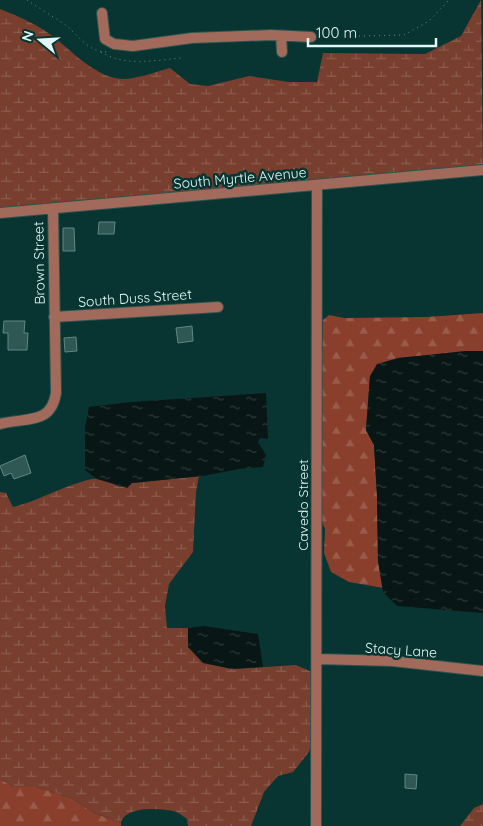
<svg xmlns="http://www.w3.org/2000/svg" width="483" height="826" viewBox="0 0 483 826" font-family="Quicksand,sans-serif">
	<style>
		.forest { fill: url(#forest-firs) }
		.wetland { fill: url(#wetland-marsh) }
		.water { fill: url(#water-ripples) }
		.building { fill: #2f5754; stroke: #5f8885 }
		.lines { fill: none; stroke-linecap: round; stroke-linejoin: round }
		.minor-casing { stroke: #2b5350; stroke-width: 12 }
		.path { stroke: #6a8c89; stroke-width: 1; stroke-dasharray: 1 4; stroke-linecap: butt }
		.minor { stroke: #a16a5b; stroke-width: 10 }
		.labels { text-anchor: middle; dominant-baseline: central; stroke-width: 5; stroke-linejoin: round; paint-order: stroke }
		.street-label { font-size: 14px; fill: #e1f7f5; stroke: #083431 }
	</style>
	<defs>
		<pattern id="forest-firs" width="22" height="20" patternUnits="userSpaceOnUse" patternTransform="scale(1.25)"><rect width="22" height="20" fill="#893f2c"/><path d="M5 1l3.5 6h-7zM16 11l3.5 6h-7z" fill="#995c4b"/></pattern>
		<pattern id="wetland-marsh" width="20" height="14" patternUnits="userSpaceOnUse" patternTransform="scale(1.25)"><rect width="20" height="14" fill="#783f2f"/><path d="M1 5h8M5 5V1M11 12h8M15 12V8" fill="none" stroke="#8b5c4e"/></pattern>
		<pattern id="water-ripples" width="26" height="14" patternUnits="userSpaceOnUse" patternTransform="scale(1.25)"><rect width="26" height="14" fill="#081716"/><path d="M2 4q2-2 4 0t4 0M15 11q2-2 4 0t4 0" fill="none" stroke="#2c3a38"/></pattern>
	</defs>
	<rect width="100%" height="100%" fill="#083431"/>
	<path class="forest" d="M483,313V351L398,358L370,376L366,430L374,445L377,496L378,561L383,588L349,582L331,572L324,553L325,529L317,511L323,320L329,315L344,318L426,317Z
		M0,779L14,787H37L71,798L96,814L121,822V826H0Z"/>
	<path class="wetland" d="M481,0L483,170L0,213V9C18,16 36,24 51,35C74,52 101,85 133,78C146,76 158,71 170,68L190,84L208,86L249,76L289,82H317L323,53L425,54L461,36Z
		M199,476L196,492L193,552L169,584L165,606L167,628H188V647L232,669L296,665L312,672L317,732L309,752L293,772L278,776L264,792L251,826H188L187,819C183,816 178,812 173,811C158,808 127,806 121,822L96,814L71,798L37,787H14L0,779V492L6,493L13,507C35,503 85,475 102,479C108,480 114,484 120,487L132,483Z
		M483,804V826H460L474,808Z"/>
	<path class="water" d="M465,351H483V613L397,606L383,592L378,561L377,496L374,445L366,430L370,376L377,364L398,358Z
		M266,393L268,439L260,438L258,442L266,455L263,467L239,469L203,476L132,483L127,488L97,479L85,470V427L89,407L131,402Z
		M204,626L258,634L263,667L232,669L203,663L188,647V628Z"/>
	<path class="building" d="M99,222H115L114,234H98Z
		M63,228H74L75,251H63Z
		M4,321H25L24,333H28L27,350H8V333H3Z
		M192,326L193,341L178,343L176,328Z
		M76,337L77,351L65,352L64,338Z
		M25,455L31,473L14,479L11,473L4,476L0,466Z
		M405,774L417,775L416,789L405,788Z"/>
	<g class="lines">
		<defs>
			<path id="minor" d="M102,13L105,39L114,44L133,46L192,38L271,35L311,37
				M281,36L282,52
				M0,213L483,170
				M54,317L218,307
				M0,424C27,417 51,425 56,393L53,208
				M317,659L392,661L483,671
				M316,826L317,185"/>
		</defs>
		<use href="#minor" class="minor-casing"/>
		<path class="path" d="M27,0C39,8 52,16 64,24C79,35 87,52 107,52
			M319,37L404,35L429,21L449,0
			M101,52C125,67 156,60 182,58"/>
		<use href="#minor" class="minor"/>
	</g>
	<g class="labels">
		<g class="street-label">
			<text transform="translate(240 178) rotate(-5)">South Myrtle Avenue</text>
			<text transform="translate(39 263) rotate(-91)">Brown Street</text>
			<text transform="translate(135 298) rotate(-4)">South Duss Street</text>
			<text transform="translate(303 505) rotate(-90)">Cavedo Street</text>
			<text transform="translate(401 650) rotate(4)">Stacy Lane</text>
		</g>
	</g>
	<g transform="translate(40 40) rotate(288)" stroke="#083431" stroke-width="4" paint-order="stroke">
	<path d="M0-4L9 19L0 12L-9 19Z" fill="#e1f7f5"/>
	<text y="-8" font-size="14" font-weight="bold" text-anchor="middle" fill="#e1f7f5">N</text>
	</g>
	<path d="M308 38v8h128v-8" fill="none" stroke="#e1f7f5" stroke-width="2.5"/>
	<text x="316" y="38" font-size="15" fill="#e1f7f5" stroke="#083431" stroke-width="4" paint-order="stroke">100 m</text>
</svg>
